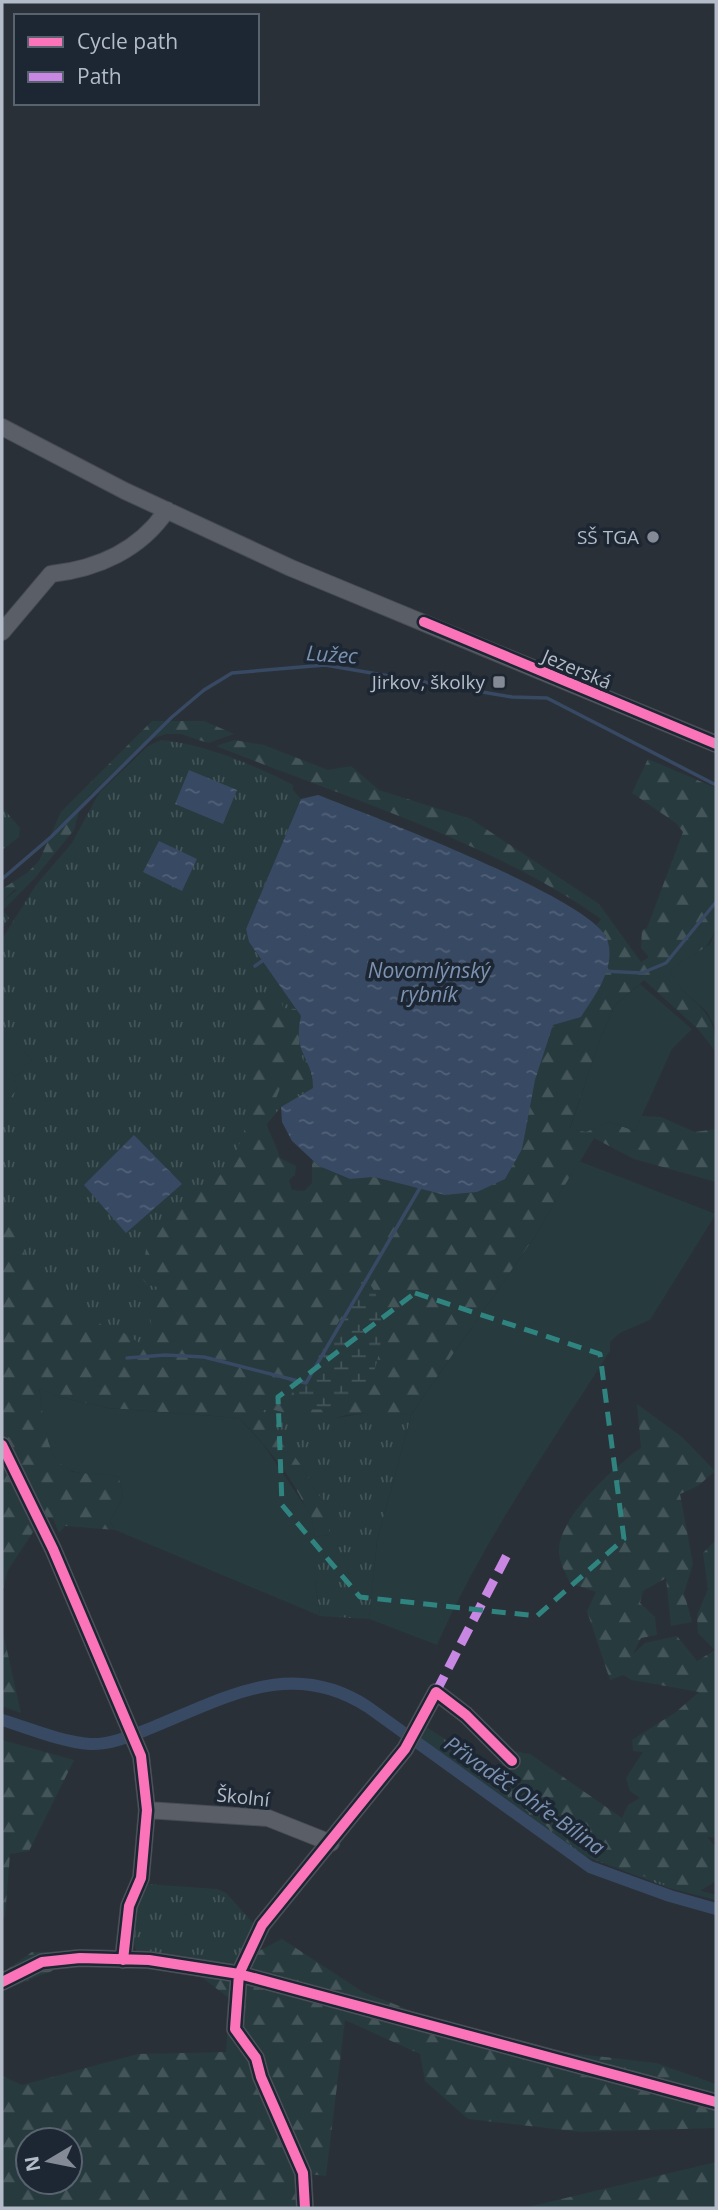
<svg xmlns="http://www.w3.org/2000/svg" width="718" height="2210" viewBox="0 0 718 2210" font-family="'Open Sans',sans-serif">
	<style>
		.grass { fill: url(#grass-tufts) }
		.forest { fill: url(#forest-firs); fill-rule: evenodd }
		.wetland { fill: url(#wetland-marsh) }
		.garden { fill: #273a3e }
		.water { fill: url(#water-ripples) }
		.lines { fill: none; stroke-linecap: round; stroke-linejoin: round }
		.stream { stroke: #384963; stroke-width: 3.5 }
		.canal { stroke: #384963; stroke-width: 12 }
		.minor-casing { stroke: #484c53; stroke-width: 18 }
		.minor { stroke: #5a5e66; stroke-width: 16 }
		.quiet { stroke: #c787e3; stroke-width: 9; stroke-dasharray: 18 9; stroke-linecap: butt }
		.cycleway-casing { stroke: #1d2633; stroke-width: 15 }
		.cycleway { stroke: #fb73b8; stroke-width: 10 }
		.marked { fill: none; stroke: #308480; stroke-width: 5; stroke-dasharray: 14 9; stroke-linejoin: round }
		.poi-dot { fill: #848b96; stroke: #1d2633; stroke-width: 2.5 }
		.labels { text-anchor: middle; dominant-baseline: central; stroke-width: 7; stroke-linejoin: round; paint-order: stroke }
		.poi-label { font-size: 19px; fill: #b4bcc9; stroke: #1d2633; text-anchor: end }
		.street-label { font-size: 19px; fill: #b4bcc9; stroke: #1d2633 }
		.water-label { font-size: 21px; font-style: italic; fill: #7c92b1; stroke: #1d2633 }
	</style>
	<defs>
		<pattern id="grass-tufts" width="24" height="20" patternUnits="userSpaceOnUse" patternTransform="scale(1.75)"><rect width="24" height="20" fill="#273a3e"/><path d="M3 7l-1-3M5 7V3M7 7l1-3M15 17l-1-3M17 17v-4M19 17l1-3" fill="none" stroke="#445559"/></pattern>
		<pattern id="forest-firs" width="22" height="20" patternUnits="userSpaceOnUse" patternTransform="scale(1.75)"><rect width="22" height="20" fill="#273a3e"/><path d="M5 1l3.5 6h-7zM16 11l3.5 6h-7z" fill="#445559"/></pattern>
		<pattern id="wetland-marsh" width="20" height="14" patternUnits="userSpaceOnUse" patternTransform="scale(1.75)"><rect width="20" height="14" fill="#273a3e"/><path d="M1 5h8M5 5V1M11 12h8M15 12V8" fill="none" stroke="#445559"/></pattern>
		<pattern id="water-ripples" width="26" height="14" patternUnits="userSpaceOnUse" patternTransform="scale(1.75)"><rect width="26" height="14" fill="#384963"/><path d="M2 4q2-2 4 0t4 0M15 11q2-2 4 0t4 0" fill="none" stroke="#526178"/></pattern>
	</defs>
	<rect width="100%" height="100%" fill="#2a3038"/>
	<path class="grass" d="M161,740C205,744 254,765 293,785V790L301,799L246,929L249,942L301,1016L313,1088L281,1107L230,1169L149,1386L2,1319V939L36,885L72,843L99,793L148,746Z
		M2,807L20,828L19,837L2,850Z
		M18,889H24L3,910L9,918L2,929V902Z
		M275,1408C316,1430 330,1416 373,1413C386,1412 399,1414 412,1413L377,1541L369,1619L320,1616L315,1580V1537L329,1535V1512L300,1464L261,1410Z
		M426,1727L669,1882L716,1895V1900L669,1888L582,1855L419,1739Z
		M146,1884L217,1889L226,1893L255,1925L239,1962L234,1964L136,1951L131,1932L133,1908Z"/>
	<path class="forest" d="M152,721H204L234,734L208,743L181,734H166L146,741L89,796L80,807L74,830L34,879L24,889L14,890L2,902V889L27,873L39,861L61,812Z
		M234,740L264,745L328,770L351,766L379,790L471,819L599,904L641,962L649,957L641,948L642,930L647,928L683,832L676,823L632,793L648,759L716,788V930L681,989C705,1011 716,1018 716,1052L698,1029L644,980L615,1005L600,1039L570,1128L590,1129L610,1122L635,1131L641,1116L661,1117L695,1132L716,1129V1182L634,1159L594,1138L534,1238L412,1413C390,1415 368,1412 346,1415C337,1417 328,1422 319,1422C298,1423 282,1406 262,1410L300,1464L329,1512V1535L315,1537C306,1491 271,1451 239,1418L108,1408L59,1397L39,1389L49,1443L72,1472L103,1473L119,1477L123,1497L110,1522L115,1530L65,1526L59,1533L53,1519L43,1517L8,1570L2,1593V1223C33,1239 19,1260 34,1282L54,1284C66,1307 86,1309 105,1328L118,1329L147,1348L154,1341L148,1305L158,1287L147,1285L142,1278L147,1242L153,1227L167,1220L182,1207L187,1194L230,1169L253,1107L251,1001L273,997L281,1000L283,1008L296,1009C305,1024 296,1041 301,1055C306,1068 313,1073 313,1088L294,1096L282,1083L272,1109L265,1116C267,1132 276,1142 280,1158L296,1166L295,1175L289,1180L292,1190L304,1191L312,1183V1159L319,1166L349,1179L374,1177L445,1195L477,1192L535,1080L553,1025L606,936L595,927L601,919C491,841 341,796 216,746Z
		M637,1404L682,1437L715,1471L698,1486L680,1494L693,1564L684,1593L692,1622L671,1626L666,1578L643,1591L640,1603L655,1617L657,1635L641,1638L633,1654L645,1643L677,1636L697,1661L715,1650L698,1633L697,1615L708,1589L703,1553L716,1540V1838L707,1837L716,1847V1881L695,1894L585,1856L513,1800L499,1781L502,1762L514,1751L530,1754L622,1818L628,1805L640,1798L630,1791L626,1778L643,1752L633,1751L632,1740L676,1712L699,1692L632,1680L623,1675L610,1680L587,1611L596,1592L570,1583C566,1574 559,1562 559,1552C557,1518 616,1465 641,1448Z
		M2,1628L21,1713L2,1706Z
		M2,1740L74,1760L29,1851L10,1854L5,1917L2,1919Z
		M282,1939L363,1992L430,2018L443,2038L656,2063L716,2084V2128L581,2132L468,2119L425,2081L420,2054L345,2020L326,2176L299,2173L300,2208H2V2076L22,2085L138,2054L226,2052L230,1999L195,1972L72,1963L2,1991V1973L32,1952L119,1951L234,1964ZM28,2140H70V2182H28Z
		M716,2162V2208H524Z"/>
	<path class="wetland" d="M364,1278C391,1299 384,1370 361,1394C345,1412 321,1410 300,1409L289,1382L306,1378Z"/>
	<path class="garden" d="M716,930V1029L707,1012L681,989L669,971L710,944Z
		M640,984L692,1029L672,1049L635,1131L610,1122L586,1132L570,1129L600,1039L615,1005Z
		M2,1032L32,1059L16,1077L2,1065Z
		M2,1072L19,1087L2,1107Z
		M579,1161L716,1214L650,1320L620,1333L610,1342V1351C549,1447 483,1541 437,1645L369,1619L377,1541L412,1413L534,1238Z
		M39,1388L59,1397L108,1408L239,1418L263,1444L311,1515L315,1537V1580L320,1616L115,1530L110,1522L123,1497L119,1477C104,1473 91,1475 76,1472C44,1466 44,1415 39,1388Z"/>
	<path class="water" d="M189,770L237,790L223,824L175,804Z
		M318,795C366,814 592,898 607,939C617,967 595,995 581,1017L553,1025L535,1080L522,1149L505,1179L477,1192L445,1195L374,1177L350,1179L319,1166L292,1141L282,1122L281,1107L313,1088C313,1057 292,1054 301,1016L249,942L246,929L301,799Z
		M159,841L197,859L182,891L143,872Z
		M134,1135L182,1184L126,1233L84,1185Z"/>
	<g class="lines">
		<path class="stream" d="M2,879L51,837L172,717L204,690L232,673L325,665L512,697L547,698L716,785
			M255,966L265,959
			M603,971L642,973L666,963L716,902
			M127,1358L165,1355L204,1357L306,1383L421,1186"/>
		<path class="canal" d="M2,1720C29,1728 61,1742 90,1744C110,1745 133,1735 151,1728C225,1698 292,1657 368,1707L590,1867L670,1896L716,1909"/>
		<defs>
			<path id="minor" d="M2,427L125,491L291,568L716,744
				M2,632L51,574C97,569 140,550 167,510
				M2,1445L53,1549L141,1756L147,1810L141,1878L129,1906L123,1960
				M147,1810L268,1818L331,1843
				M2,1982L42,1962L80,1958L149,1960L239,1974L716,2102
				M305,2208L303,2173L261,2077L256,2058L235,2029L239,1974L262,1925L405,1749L436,1692L466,1715L512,1761"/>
		</defs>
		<use href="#minor" class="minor-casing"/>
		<use href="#minor" class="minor"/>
		<path class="quiet" d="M436,1692L507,1555"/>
		<defs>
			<path id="cycleway" d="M424,622L716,744
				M2,1445L53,1549L141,1756L147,1810L141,1878L129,1906L123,1960
				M2,1982L42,1962L80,1958L149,1960L239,1974L716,2102
				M305,2208L303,2173L261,2077L256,2058L235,2029L239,1974L262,1925L405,1749L436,1692L466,1715L512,1761"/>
		</defs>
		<use href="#cycleway" class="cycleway-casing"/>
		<use href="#cycleway" class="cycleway"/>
	</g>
	<path class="marked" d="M415,1293L600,1354L624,1539L537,1616L360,1597L282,1505L278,1397Z"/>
	<g class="poi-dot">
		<circle cx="653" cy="537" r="7"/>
		<rect x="492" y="675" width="14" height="14" rx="3.5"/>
	</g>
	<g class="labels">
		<g class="poi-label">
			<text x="639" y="537">SŠ TGA</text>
			<text x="485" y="682">Jirkov, školky</text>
		</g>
		<g class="street-label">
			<text transform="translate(577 669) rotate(23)">Jezerská</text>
			<text transform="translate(243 1797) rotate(6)">Školní</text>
		</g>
		<g class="water-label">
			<text transform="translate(332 654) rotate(4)">Lužec</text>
			<text x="429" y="970">Novomlýnský<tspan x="429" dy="24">rybník</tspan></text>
			<text transform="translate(525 1795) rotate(35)">Přivaděč Ohře-Bílina</text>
		</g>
	</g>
	<rect width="718" height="2210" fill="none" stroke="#b4bcc9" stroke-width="7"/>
	<rect x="14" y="14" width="245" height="91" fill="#1d2633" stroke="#59626f" stroke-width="2"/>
	<rect x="28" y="37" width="35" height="10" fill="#fb73b8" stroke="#59626f" stroke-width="2"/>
	<text x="77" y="49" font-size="21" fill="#b4bcc9">Cycle path</text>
	<rect x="28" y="72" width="35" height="10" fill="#c787e3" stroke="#59626f" stroke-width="2"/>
	<text x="77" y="84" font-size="21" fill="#b4bcc9">Path</text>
	<g transform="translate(49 2161) rotate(260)"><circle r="33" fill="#1d2633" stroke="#59626f" stroke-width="2"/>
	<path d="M0-5L12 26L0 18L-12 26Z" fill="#848b96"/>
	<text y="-10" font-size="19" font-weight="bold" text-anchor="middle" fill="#b4bcc9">N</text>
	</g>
</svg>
